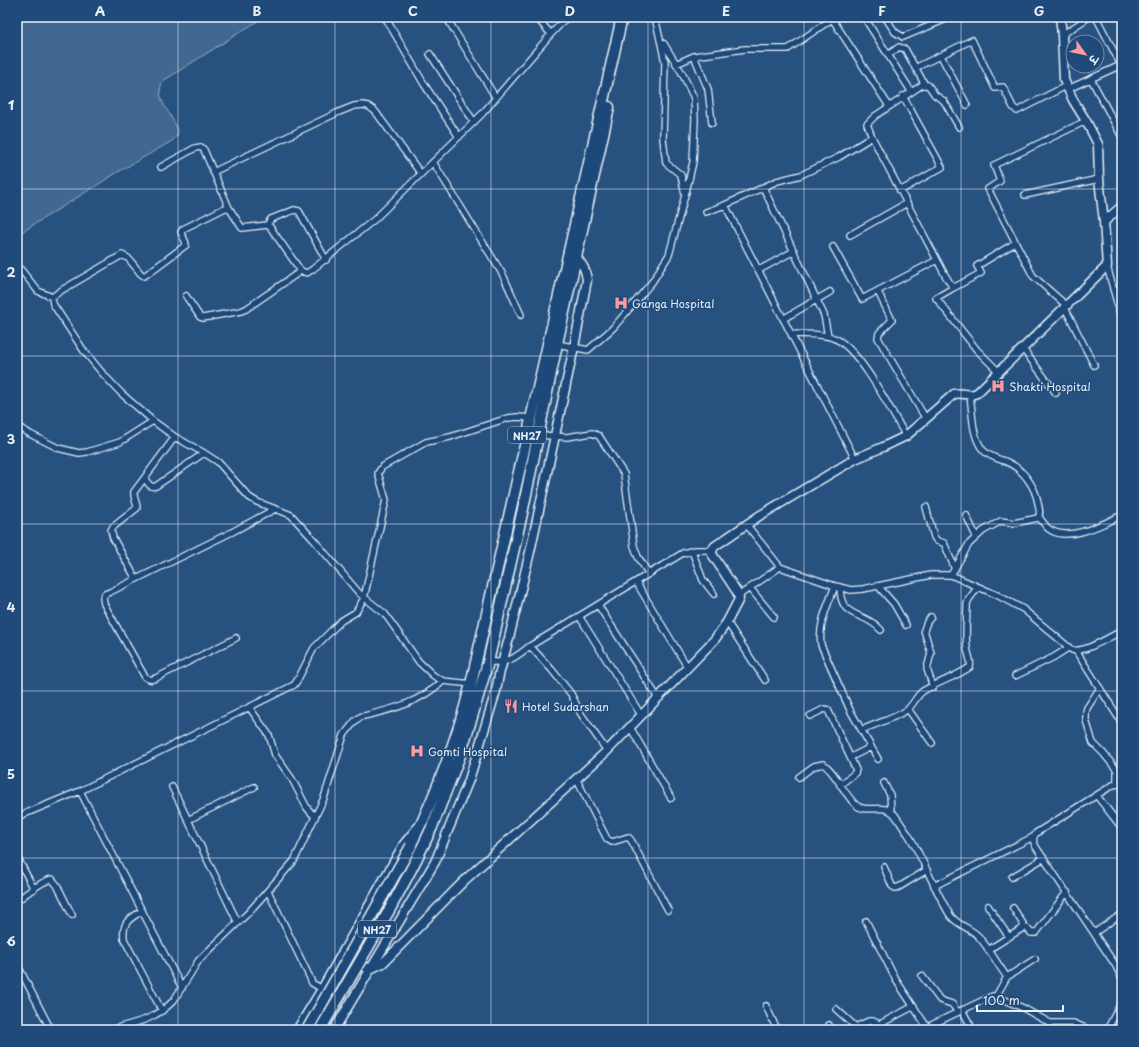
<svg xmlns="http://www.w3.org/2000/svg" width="1139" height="1047" viewBox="0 0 1139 1047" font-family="'Playpen Sans','Playpen Sans Deva',sans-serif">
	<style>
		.green { fill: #436891; stroke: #96acc4 }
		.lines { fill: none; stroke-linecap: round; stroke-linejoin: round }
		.street-casing { stroke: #e8f1f8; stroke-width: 8 }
		.secondary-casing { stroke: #e8f1f8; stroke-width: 11 }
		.highway-casing { stroke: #e8f1f8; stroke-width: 13 }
		.street { stroke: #1f4a7a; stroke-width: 5.5 }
		.secondary { stroke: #1f4a7a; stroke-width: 8 }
		.highway { stroke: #1f4a7a; stroke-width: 10 }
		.highway-bridge-casing { stroke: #e8f1f8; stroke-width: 13; stroke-linecap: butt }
		.highway-bridge { stroke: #1f4a7a; stroke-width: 10 }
		.grid { fill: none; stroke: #e8f1f8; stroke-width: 1; stroke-opacity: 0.55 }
		.labels { text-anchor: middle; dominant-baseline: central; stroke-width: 3; stroke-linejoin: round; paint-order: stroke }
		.shield { fill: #1f4a7a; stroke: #acbfd2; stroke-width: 1 }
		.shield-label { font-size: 10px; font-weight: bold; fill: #e8f1f8 }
		.poi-label { font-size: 11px; fill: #e8f1f8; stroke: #1f4a7a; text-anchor: start }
		.neatline { fill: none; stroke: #e8f1f8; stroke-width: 1.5 }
		.grid-label { font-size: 13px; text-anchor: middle; font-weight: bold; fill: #e8f1f8 }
	</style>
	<rect width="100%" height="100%" fill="#27517f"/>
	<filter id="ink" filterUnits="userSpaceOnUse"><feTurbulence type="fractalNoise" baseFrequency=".025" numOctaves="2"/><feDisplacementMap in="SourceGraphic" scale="8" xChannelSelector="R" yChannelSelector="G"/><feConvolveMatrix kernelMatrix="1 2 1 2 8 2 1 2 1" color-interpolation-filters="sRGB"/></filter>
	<g filter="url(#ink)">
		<path class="green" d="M17,17H264L163,81C153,99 173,114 178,131L177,136L172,141L118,172L17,235Z"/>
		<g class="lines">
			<defs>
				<path id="street" d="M385,17L424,84L459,137
					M446,17L496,98
					M536,17L551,34
					M831,17L889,106
					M864,17L911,91
					M885,17L895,32L903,37L951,17
					M1096,17L1122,67
					M1062,35L1089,17
					M664,44L682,73L694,98L695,120L693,162L686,192
					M430,54L474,122
					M888,55L899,47L905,49L925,85
					M694,56L708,89L712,123
					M941,56L967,105
					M676,64L694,56L745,49H788L835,17
					M915,68L972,40L995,88L1003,87L1013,107L1017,111L1066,86
					M1091,79L1122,137
					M1068,89L1121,65
					M1122,94V96
					M872,137L945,275L953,288L936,298L977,350L999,372
					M433,162L503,275L521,315
					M161,167L195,148L201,147L204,150L229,208
					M213,172L339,112L354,106L363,105L368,106L375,111L421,174
					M763,187L824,315L828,336
					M900,191L942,167L903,96
					M1025,195L1099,179
					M725,205L855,459
					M706,212L725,205L777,181L801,175L839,157L872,137L867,124L875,116L922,85H928L935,95L944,101L959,127
					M267,225L271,219L294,210L299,211L326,260
					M850,235L907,203
					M833,247L862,299L937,260
					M17,265L38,291L52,297
					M1107,266L1122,321
					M759,270L794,251
					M953,288L981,273L977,266L1015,243
					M1113,289L1122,292
					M878,292L892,320L879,333L878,338L926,419
					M186,296L200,317L203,318L241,311L246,309L301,271
					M1067,306L1033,276L988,189L1000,181L994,165L1086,121
					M1065,308L1094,365
					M783,319L830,292
					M791,334C805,335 823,333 836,339C861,351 891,411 906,436
					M557,344L588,350L613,328L652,282L669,255L685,195L681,175L666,163L663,139L665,62L655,17
					M1023,349L1056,393
					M1122,368V390
					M17,426L30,434L58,448L79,453L87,452L120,442L153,421
					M538,435L567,437L592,433L599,436L624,474L634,546L638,557L649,574
					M145,479C148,483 150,488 156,486L204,453
					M926,507L934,537L937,541L944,543L955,569
					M966,515L976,536
					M1039,517C1042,521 1045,526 1049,529C1068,543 1103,524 1122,515
					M746,524L780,567L835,586L851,590L863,589L931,575H951L997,595L1023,609L1072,650C1085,653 1109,637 1122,631
					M692,551L703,580L714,594
					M951,575L969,544L983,531L1001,521L1014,523L1038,518C1041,514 1039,508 1038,503C1035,486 1023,469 1007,462C999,459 989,457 983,450C971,435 973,413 970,396
					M136,579L113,538L111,530L113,527L137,508C137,502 133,498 134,492L175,437
					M636,582L688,668
					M835,586C828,605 818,624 821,645L850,710L878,759
					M878,586L894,604L906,625
					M840,587C840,621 864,610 881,630
					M750,588L774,617
					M738,596L780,567
					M598,605L658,698
					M579,616L641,715
					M931,617L927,622L924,630L931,653L927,669L933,687
					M727,622L765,680
					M236,638L156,678C151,680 149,680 145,677L104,604L103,598L105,594L110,592L232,532L275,509
					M530,646L552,670L571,694L581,714L607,751
					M1076,651L1122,723
					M488,662C510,663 513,659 530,646L683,553L695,550H712
					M1015,676L1054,657L1068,648
					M472,684L443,681L434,676L419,662L385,614L359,593L313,539L291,515L281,511L257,502L249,497L218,462L204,453L175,437L153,421L121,393L103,374L84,351L53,304L52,297L62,290L122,255L128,258L141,274L144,276L147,274L186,245C186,240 182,237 181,232L183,229L225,208H229L242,228L267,225L270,227L301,271L307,273L313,269L375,219L482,114L551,34L567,17
					M1100,688L1087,708L1086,712V720L1093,743L1103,753L1117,770V784
					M249,707L269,735L275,755L292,779L307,808L315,817
					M908,709L932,743
					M810,716L824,709L828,710L856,770L855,773L840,785
					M630,727L671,798
					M862,730C877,723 893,719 907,710C914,704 916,696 923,691C938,682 956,677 970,667C972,661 968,655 967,648C965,634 967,619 967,604L969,599L978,587
					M851,757L871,747
					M799,777L814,766L823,764C835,771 844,794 855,804C866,815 883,802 894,814C899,820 903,828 908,834C924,860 934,889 950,915C957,925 968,927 977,935C987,945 998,965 1007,977
					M576,778L607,839L612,842L628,837L631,840L668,910
					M884,783L890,795L891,811
					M1122,785L1117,784L1113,785L1036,833C1032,839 1033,841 1036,847L1116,966L1122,979
					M172,787L238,923
					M80,791L182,988
					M1097,796L1122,828
					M17,817L80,791L294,685L297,681L314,648L341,621L356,612L364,598L386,500L378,473L382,467L426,442L450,437L508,418L517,417L531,418
					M188,820L254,787
					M17,857L34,889
					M884,867L892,886L895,888L899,887L927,870
					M1012,877L1044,858
					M934,886L1033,837
					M268,891L310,978L312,983L322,989
					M17,901C26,894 41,881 52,879L57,885L72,915
					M988,906L1009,937
					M1013,908L1025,927
					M142,911C129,919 122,922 124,939L162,1011
					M866,921L896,980L929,1030
					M1094,933L1122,914
					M988,950L1023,928H1027L1031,933H1036L1067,892
					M17,964L51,1030
					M922,976L940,1000L952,1004L958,1012
					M996,996L1007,977L1035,959
					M766,1006L777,1030
					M836,1009L856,1027
					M962,1010L973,1030
					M829,1025L831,1030
					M927,1027L992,996H996L1023,1008L1050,1023H1073L1090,1030
					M109,1030C134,1023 156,1020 174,1000L199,960L248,913L294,861L324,798L344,735L355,721L360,717C393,709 417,704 443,681
					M849,1030L869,1021H873L879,1024L882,1023L914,1006
					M1107,1030L1122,1001"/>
				<path id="secondary" d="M1060,17L1062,35L1064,80L1073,100L1086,121L1098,144L1099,179L1104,222
					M340,956L370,969L383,963L466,879L607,751L715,639L727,622L739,599L737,592L712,554V550L715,546L759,516L855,459L883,447L906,436L954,394C963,392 969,397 977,393L1107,266L1104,222L1122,206
					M297,1030L322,989L404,844L417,828
					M334,1030L435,862L469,780L496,691L499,675L509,638L530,552L574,347L587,280C586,270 583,265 576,257"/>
				<path id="highway" d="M432,827L459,758L472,717L488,662L523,509L557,344L609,107
					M411,846C436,794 457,740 471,684L622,17"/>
			</defs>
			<use href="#street" class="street-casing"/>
			<use href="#secondary" class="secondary-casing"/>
			<use href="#highway" class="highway-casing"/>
			<use href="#street" class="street"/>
			<use href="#secondary" class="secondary"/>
			<use href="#highway" class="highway"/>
			<defs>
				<path id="highway-bridge" d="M307,1030L411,846
					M320,1030C358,964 400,896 432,827"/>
			</defs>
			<use href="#highway-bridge" class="highway-bridge-casing"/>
			<use href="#highway-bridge" class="highway-bridge"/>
		</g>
	</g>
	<path class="grid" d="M178,17V1030M335,17V1030M491,17V1030M648,17V1030M804,17V1030M961,17V1030M17,189H1122M17,356H1122M17,524H1122M17,691H1122M17,858H1122"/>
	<defs>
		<symbol id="hospital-bare" viewBox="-9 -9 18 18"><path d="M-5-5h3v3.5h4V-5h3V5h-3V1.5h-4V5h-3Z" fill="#ff9aa2" stroke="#1f4a7a" stroke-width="2.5" paint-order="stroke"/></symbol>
		<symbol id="restaurant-bare" viewBox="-9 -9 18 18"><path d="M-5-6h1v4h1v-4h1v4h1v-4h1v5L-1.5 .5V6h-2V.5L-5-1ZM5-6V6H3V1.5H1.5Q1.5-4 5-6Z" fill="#ff9aa2" stroke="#1f4a7a" stroke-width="2.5" paint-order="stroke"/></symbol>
	</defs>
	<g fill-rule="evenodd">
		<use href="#hospital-bare" x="611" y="293" width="20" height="20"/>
		<use href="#hospital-bare" x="988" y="376" width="20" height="20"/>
		<use href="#restaurant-bare" x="501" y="696" width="20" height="20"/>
		<use href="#hospital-bare" x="407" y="741" width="20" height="20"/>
	</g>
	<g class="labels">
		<g class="shield">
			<rect x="508" y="427" width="38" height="16" rx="3"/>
			<rect x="358" y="921" width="38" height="16" rx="3"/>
		</g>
		<g class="shield-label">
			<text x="527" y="435">NH27</text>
			<text x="377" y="929">NH27</text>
		</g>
		<g class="poi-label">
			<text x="632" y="303">Ganga Hospital</text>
			<text x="1009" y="386">Shakti Hospital</text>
			<text x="522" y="706">Hotel Sudarshan</text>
			<text x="428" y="751">Gomti Hospital</text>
		</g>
	</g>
	<rect width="1139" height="1047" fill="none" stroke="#1f4a7a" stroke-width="44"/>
	<g transform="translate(1085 54) rotate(123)"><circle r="19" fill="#1f4a7a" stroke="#6f8dac"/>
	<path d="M0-3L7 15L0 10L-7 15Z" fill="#ff9aa2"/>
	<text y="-6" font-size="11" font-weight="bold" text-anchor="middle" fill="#e8f1f8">उ</text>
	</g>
	<path d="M977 1005v6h86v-6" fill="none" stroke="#e8f1f8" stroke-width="2"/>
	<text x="983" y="1005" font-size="12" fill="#e8f1f8" stroke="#1f4a7a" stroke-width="3" paint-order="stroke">100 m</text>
	<rect x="22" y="22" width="1095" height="1003" class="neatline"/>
	<g class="grid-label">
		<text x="100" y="16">A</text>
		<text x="257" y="16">B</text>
		<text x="413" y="16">C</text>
		<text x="570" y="16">D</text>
		<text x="726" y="16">E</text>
		<text x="882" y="16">F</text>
		<text x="1039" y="16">G</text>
		<text x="11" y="110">1</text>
		<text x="11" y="277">2</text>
		<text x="11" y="444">3</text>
		<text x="11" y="612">4</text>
		<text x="11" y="779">5</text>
		<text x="11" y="946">6</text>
	</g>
</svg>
